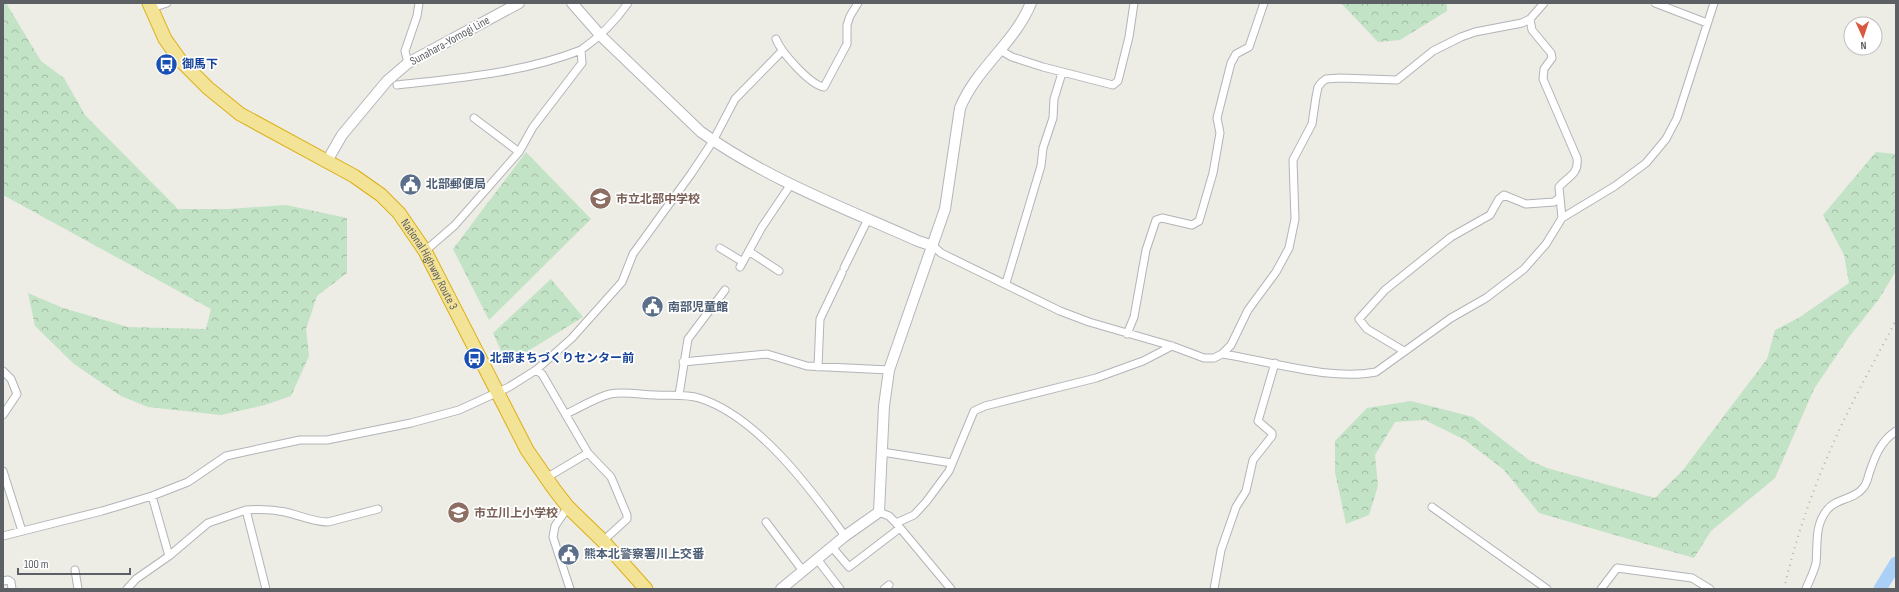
<svg xmlns="http://www.w3.org/2000/svg" width="1899" height="592" viewBox="0 0 1899 592" font-family="'Sofia Sans Condensed','Noto Sans JP',sans-serif">
	<style>
		.forest { fill: url(#forest-crowns) }
		.lines { fill: none; stroke-linecap: round; stroke-linejoin: round }
		.river { stroke: #abd0f7; stroke-width: 13 }
		.street-casing { stroke: #b2b4b8; stroke-width: 9 }
		.secondary-casing { stroke: #b3b6bb; stroke-width: 12 }
		.highway-casing { stroke: #ddaf15; stroke-width: 15 }
		.street { stroke: #fff; stroke-width: 7 }
		.secondary { stroke: #fff; stroke-width: 10 }
		.highway { stroke: #f3e396; stroke-width: 13 }
		.rail { stroke: #b3b3b4; stroke-width: 2; stroke-dasharray: 1 5; stroke-linecap: butt }
		.labels { text-anchor: middle; dominant-baseline: central; stroke-width: 3.5; stroke-linejoin: round; paint-order: stroke }
		.street-label { font-size: 12px; fill: #5c5f64; stroke: #fff }
		.transit-label { font-size: 12px; font-weight: bold; fill: #164399; stroke: #fff; text-anchor: start }
		.service-label { font-size: 12px; font-weight: bold; fill: #4e5e75; stroke: #fff; text-anchor: start }
		.education-label { font-size: 12px; font-weight: bold; fill: #785e54; stroke: #fff; text-anchor: start }
	</style>
	<defs>
		<pattern id="forest-crowns" width="20" height="18" patternUnits="userSpaceOnUse"><rect width="20" height="18" fill="#c3e3c6"/><path d="M2 6a3 3 0 1 1 6 0M12 15a3 3 0 1 1 6 0" fill="none" stroke="#a2bba4"/></pattern>
	</defs>
	<rect width="100%" height="100%" fill="#edece5"/>
	<path class="forest" d="M3,3H6L41,61L64,78L85,115L178,209H228L286,205L347,218V273L317,296L306,329L309,356L291,396L265,405L221,415L148,407L121,396L74,364L35,326L28,293L63,308L128,327L206,329L211,309L3,195Z
		M1341,3H1447V11L1400,40L1378,42Z
		M526,152L591,219L489,320L453,249Z
		M1876,152L1896,154V271L1879,299L1849,337L1814,389L1775,478L1711,531L1694,558L1539,513L1504,470L1465,440L1425,420L1395,422L1375,455L1378,486L1369,515L1346,524L1335,472V441L1367,408L1411,401L1473,417L1529,460L1547,468L1655,498L1683,470L1767,359L1775,330L1800,317L1849,283L1844,255L1823,215Z
		M551,279L583,317L507,364L493,333Z"/>
	<g class="lines">
		<path class="river" d="M1880,589L1896,563"/>
		<defs>
			<path id="street" d="M1655,3L1707,23
				M152,8L167,3
				M1530,19L1532,30L1551,53L1552,58L1544,69L1543,79L1577,158C1579,175 1568,176 1559,187L1562,218
				M776,39C781,52 810,85 824,87L847,44V25L850,16L858,3
				M1000,50L1012,57L1043,67L1113,85L1118,81L1129,37L1134,3
				M408,63L405,51L417,16L419,3
				M397,85C459,78 523,73 581,50
				M474,118L519,152
				M933,246L941,253L1060,311L1089,322L1172,346L1204,358H1214L1222,354L1231,345L1248,310L1276,272L1289,248L1295,219L1293,160L1312,124L1316,97L1318,87L1322,82L1326,79L1340,78L1397,80L1433,51L1461,37L1475,32L1522,23L1530,19L1544,3
				M720,248L743,262
				M425,251L455,225L519,152L533,127L582,63L581,50C601,36 614,23 628,3
				M750,252L779,271
				M740,267L762,227L791,184
				M844,268L868,219
				M1006,283L1041,166L1043,148L1053,118L1054,99L1062,73
				M1127,334L1134,317L1146,250L1156,220L1162,218L1192,225L1199,221L1213,173L1220,133L1217,118L1231,63L1236,54L1249,47L1264,3
				M1404,351L1367,329L1359,319L1385,290L1451,237L1490,215L1499,199L1504,195L1526,204L1554,202L1559,198
				M1222,354C1270,361 1329,381 1376,372L1451,318L1486,298L1524,269L1546,244L1562,218L1615,186L1646,163L1666,139L1677,118L1714,3
				M683,362L767,354L807,366L889,370
				M818,367L820,319L842,273
				M536,370L542,374L588,453L611,477L627,515V519L603,541
				M3,371L11,379L17,394L3,415
				M679,395L688,339L725,290
				M566,414C579,408 597,397 610,394C625,391 642,395 656,395C670,396 685,394 699,398C757,416 810,488 845,536
				M882,452L952,463
				M3,471L22,531
				M546,478L588,453
				M152,496L169,556
				M568,507L555,526L553,537L570,589
				M1432,507L1547,589
				M246,510C259,509 271,509 285,512C299,515 313,522 328,522L378,509
				M879,512L889,516L896,523L951,589
				M766,522L803,571
				M896,523L914,515L926,502L949,471L974,411L985,406L1096,378L1143,361L1172,346
				M3,536L102,511L152,496L188,482L226,456L300,440H327L411,423L459,410L509,387L536,370L572,338L622,282L633,254L691,174L713,141L735,99L782,51
				M832,547L849,567L900,528
				M817,559L840,589
				M75,570L78,589
				M3,581L8,580L11,582L12,589
				M127,589L136,579L169,556L208,523L246,510L266,589
				M884,589L889,585
				M1214,589L1221,550L1236,507L1246,491L1253,460L1272,436V433L1258,421L1275,363
				M1601,589L1617,568L1692,578L1710,589
				M1806,589C1809,581 1814,572 1816,563C1818,545 1814,526 1827,510C1836,498 1854,500 1863,488C1866,485 1868,478 1869,474C1875,456 1880,442 1896,431"/>
			<path id="secondary" d="M572,3L601,36L701,132C767,179 844,208 918,241L933,246
				M327,161L342,135L387,81L408,63L519,3
				M781,589L845,536L879,512L884,406L889,370L945,209L960,108C977,67 1014,44 1031,3"/>
			<g id="highway">
				<path id="s1" d="M149,3L165,39L180,60L208,88L240,114L354,176L381,195L399,213L425,251L527,450L554,489L568,507L603,541L646,589"/>
			</g>
		</defs>
		<use href="#street" class="street-casing"/>
		<use href="#secondary" class="secondary-casing"/>
		<use href="#highway" class="highway-casing"/>
		<use href="#street" class="street"/>
		<use href="#secondary" class="secondary"/>
		<use href="#highway" class="highway"/>
		<path class="rail" d="M1784,589C1796,536 1814,486 1836,437C1854,397 1876,359 1896,320"/>
	</g>
	<defs>
		<symbol id="bus-disc" viewBox="-11 -11 22 22"><circle r="9.5" fill="#1a4fb4" stroke="#fff"/><path d="M-5-6H5V4H4V6H2V4H-2V6H-4V4H-5ZM-3.5-4V0h7V-4ZM-3.5 1.2v1.5H-2V1.2ZM2 1.2v1.5H3.5V1.2Z" fill="#fff"/></symbol>
		<symbol id="civic-disc" viewBox="-11 -11 22 22"><circle r="9.5" fill="#5c6f8a" stroke="#fff"/><path d="M-.6-6.5H3V-4.5H.6V-3L4-1V1h2V6H-6V1h2V-1L-.6-3ZM-1.2 2.5V6h2.4V2.5Z" fill="#fff"/></symbol>
		<symbol id="school-disc" viewBox="-11 -11 22 22"><circle r="9.5" fill="#8d6e63" stroke="#fff"/><path d="M0-5L7-2L0 1L-7-2ZM-4 1L0 2.5L4 1V4Q0 6-4 4Z" fill="#fff"/></symbol>
	</defs>
	<g fill-rule="evenodd">
		<use href="#bus-disc" x="154" y="52" width="25" height="25"/>
		<use href="#civic-disc" x="398" y="172" width="25" height="25"/>
		<use href="#school-disc" x="588" y="186" width="25" height="25"/>
		<use href="#civic-disc" x="640" y="294" width="25" height="25"/>
		<use href="#bus-disc" x="462" y="346" width="25" height="25"/>
		<use href="#school-disc" x="446" y="500" width="25" height="25"/>
		<use href="#civic-disc" x="556" y="542" width="25" height="25"/>
	</g>
	<g class="labels">
		<g class="street-label">
			<text transform="translate(450 41) rotate(-29)">Sunahara-Yomogi Line</text>
			<text stroke="none"><textPath href="#s1" startOffset="394">National Highway Route 3</textPath></text>
		</g>
		<g class="transit-label">
			<text x="182" y="64">御馬下</text>
			<text x="490" y="358">北部まちづくりセンター前</text>
		</g>
		<g class="service-label">
			<text x="426" y="184">北部郵便局</text>
			<text x="668" y="307">南部児童館</text>
			<text x="584" y="554">熊本北警察署川上交番</text>
		</g>
		<g class="education-label">
			<text x="616" y="199">市立北部中学校</text>
			<text x="474" y="513">市立川上小学校</text>
		</g>
	</g>
	<rect width="1899" height="592" fill="none" stroke="#5c5f64" stroke-width="8"/>
	<g transform="translate(1863 36) rotate(177)"><circle r="19" fill="#ffffff" stroke="#bebfc1"/>
	<path d="M0-3L7 15L0 10L-7 15Z" fill="#d9583f"/>
	<text y="-6" font-size="11" font-weight="bold" text-anchor="middle" fill="#5c5f64">N</text>
	</g>
	<path d="M18 568v6h112v-6" fill="none" stroke="#5c5f64" stroke-width="2"/>
	<text x="24" y="568" font-size="12" fill="#5c5f64" stroke="#ffffff" stroke-width="3" paint-order="stroke">100 m</text>
</svg>
